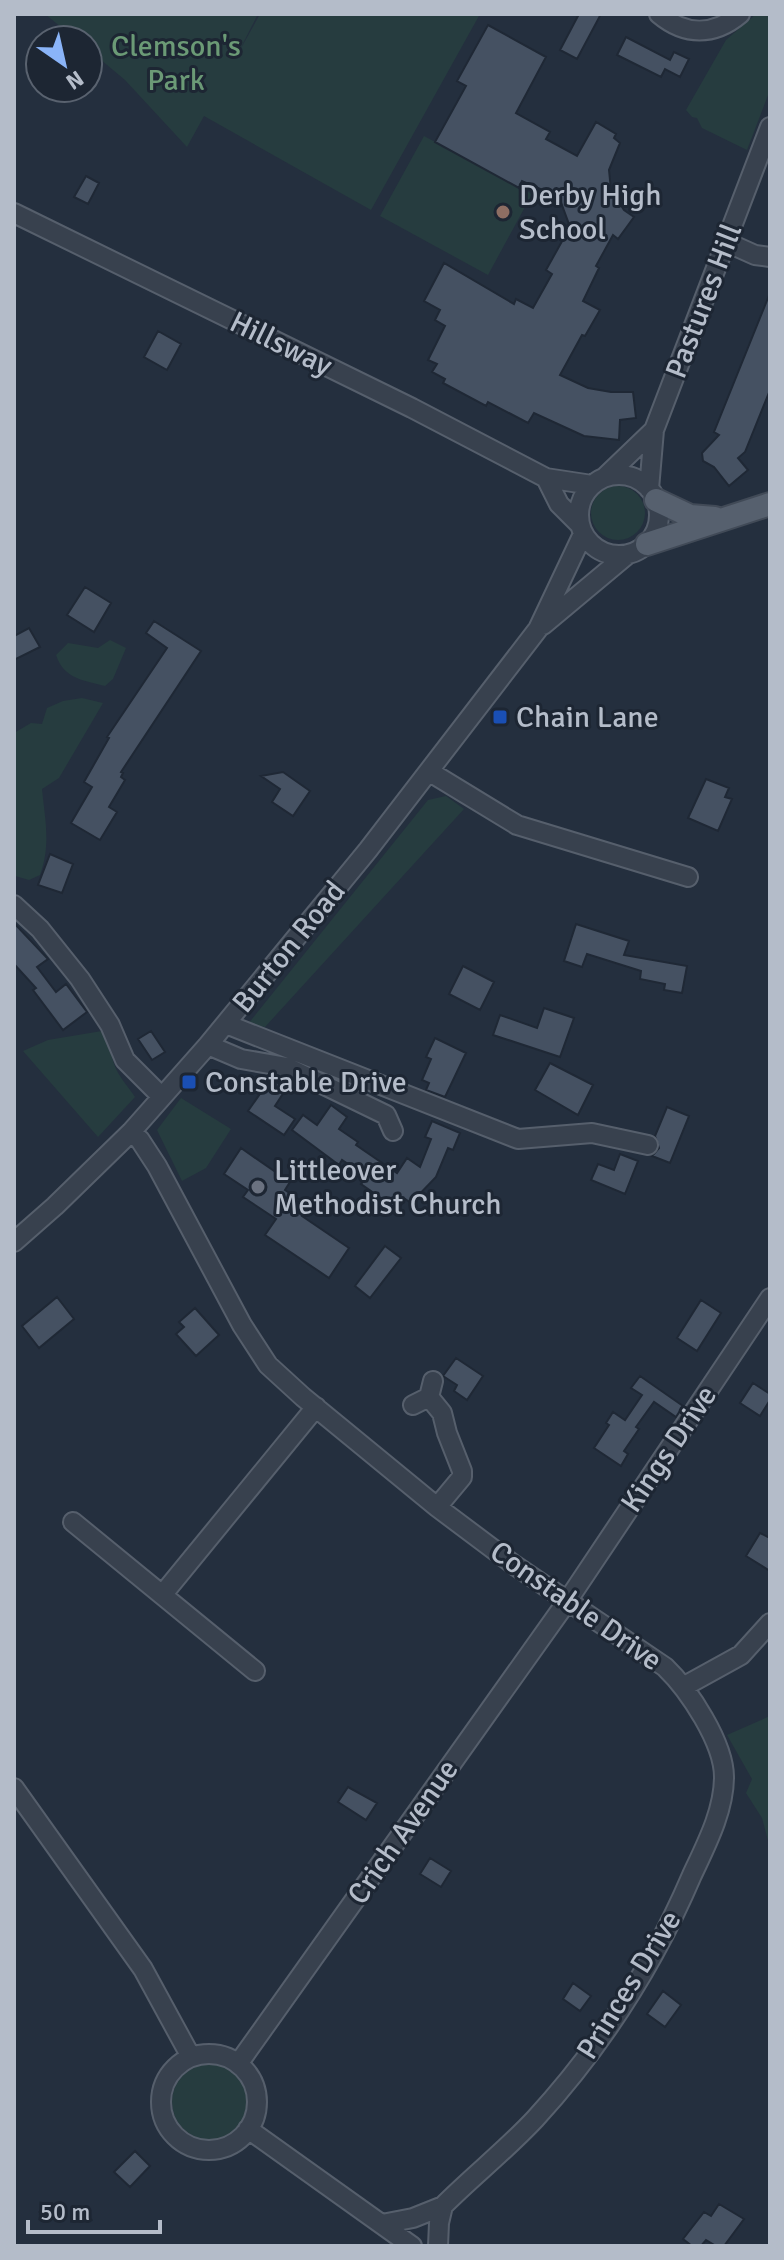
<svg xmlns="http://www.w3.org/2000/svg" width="784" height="2260" viewBox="0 0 784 2260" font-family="Signika,sans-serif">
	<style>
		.green { fill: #263c3f }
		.building { fill: #455162; stroke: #1f2835; stroke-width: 2 }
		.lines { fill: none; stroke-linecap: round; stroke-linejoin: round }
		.minor-casing { stroke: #565f6c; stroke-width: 22 }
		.major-casing { stroke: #414a57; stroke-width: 26 }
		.minor { stroke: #38414e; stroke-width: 18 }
		.major { stroke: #56606e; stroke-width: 22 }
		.education-dot { fill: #8d6e63; stroke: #1d2633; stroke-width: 3 }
		.transit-dot { fill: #1a4fb4; stroke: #1d2633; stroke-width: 3 }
		.worship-dot { fill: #6b7280; stroke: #1d2633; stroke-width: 3 }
		.labels { text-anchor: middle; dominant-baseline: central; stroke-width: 6; stroke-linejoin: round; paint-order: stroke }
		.park-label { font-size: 30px; fill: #6b9a76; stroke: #1d2633 }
		.poi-label { font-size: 30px; fill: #b4bcc9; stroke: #1d2633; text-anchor: start }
		.street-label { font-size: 30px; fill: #b4bcc9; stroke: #1d2633 }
	</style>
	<rect width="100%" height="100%" fill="#242f3e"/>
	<path class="green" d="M45,14H258L235,59L260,14H480L371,210L204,116L187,147L125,80L88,49V40H77Z
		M756,14H770V90L747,150L702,128L697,118L692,117L686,110L726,40Z
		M424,136L532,194L488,275L380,216Z
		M591 513a27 27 0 1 1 54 0a27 27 0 1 1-54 0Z
		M110,640L126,648L113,679L105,686C83,680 64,679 56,655L68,643L98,648Z
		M82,698L103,703L59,778L42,789C45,820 51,845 40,875L29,880L15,876L14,733L31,723L42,724L47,708L63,701Z
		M446,796L464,809L265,1027L248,1024L428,800Z
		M102,1031C111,1043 110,1055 116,1069C121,1079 129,1088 135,1097L98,1137L23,1051L48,1040Z
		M181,1098L231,1129L206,1168L182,1181L157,1130Z
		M770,1716V1848L762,1818L746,1793L752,1779L727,1735Z
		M172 2102a38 38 0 1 1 76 0a38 38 0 1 1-76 0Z"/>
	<path class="building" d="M579,14H601L577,59L560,50Z
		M488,25L546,57L516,113L550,132L546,139L577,156L596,122L616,134L614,138L620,143L609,170L611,190L624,210L634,217L618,239L613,235L596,266L599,268L583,301L600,310L585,336L582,335L560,375L588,388L611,392H633L636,418L620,420L619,440L584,436L534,413L528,423L488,402L486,406L443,383L445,379L432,372L437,364L428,360L445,326L435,320L440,310L424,301L444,263L514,304L516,299L533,308L552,274L546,270L570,227L559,197L522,181L519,188L435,142L466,86L457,81Z
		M626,37L670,60L674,52L689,59L680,77L665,69L661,77L617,55Z
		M86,176L99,183L88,204L74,197Z
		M770,293V390L745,452L738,458L748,470L729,486L714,467L703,461L702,453L719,435L714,432Z
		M158,331L181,344L167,370L144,357Z
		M85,587L111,603L94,632L67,615Z
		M154,621L201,651L121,772L123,773L121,777L125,780L109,807L117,812L100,840L71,823L92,787L84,782L109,738L107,737L167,648L146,633Z
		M29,628L40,647L14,660V636Z
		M283,772L310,791L293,816L272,802L280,789L261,776Z
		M706,779L729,788L725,797L732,799L718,831L688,818Z
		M50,854L73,864L62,893L38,885Z
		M14,923L48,959L37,967L56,992L66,984L87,1012L63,1030L33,990L36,988L14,964Z
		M576,924L629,941L624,955L687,966L682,993L664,990L665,984L640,979L641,971L587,954L582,967L564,961Z
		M463,966L494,982L480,1010L449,994Z
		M544,1008L574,1018L560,1057L493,1035L500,1015L537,1028Z
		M151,1031L165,1052L152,1060L138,1039Z
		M435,1038L466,1053L445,1097L426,1090L429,1083L422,1080L431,1059L426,1057Z
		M550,1063L593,1085L578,1115L535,1090Z
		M271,1078L286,1089L275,1106L295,1119L284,1135L248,1111Z
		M331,1105L347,1117L339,1129L358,1142L356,1145L397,1173L407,1158L420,1167L431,1139L425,1137L432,1121L460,1133L453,1150L448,1148L436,1177L411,1203L405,1199L398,1210L361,1184L367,1177L342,1160L339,1165L292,1130L303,1115L317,1125Z
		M667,1107L689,1116L670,1163L652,1156L659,1148L655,1136Z
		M241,1148L290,1182L285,1190L309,1206L302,1216L349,1248L329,1278L265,1235L276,1219L243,1197L248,1190L224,1174Z
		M620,1154L638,1161L625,1194L591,1180L598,1164L614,1170Z
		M385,1246L401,1258L370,1298L355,1286Z
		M57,1297L74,1319L39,1348L22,1326Z
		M701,1300L721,1313L697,1351L677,1338Z
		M195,1308L219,1335L196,1356L176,1334L184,1327L179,1322Z
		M456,1358L483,1376L467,1400L454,1391L457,1385L443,1376Z
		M640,1376L683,1406L676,1417L654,1402L636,1427L639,1429L624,1451L628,1454L621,1466L594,1448L609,1425L606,1423L613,1412L625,1420L642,1395L631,1388Z
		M753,1383L770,1394V1400L760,1416L740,1403Z
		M760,1533L770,1538V1571L746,1556Z
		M348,1787L377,1803L366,1820L338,1802Z
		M430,1858L451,1871L441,1887L420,1874Z
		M573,1983L591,1996L580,2011L563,1999Z
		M663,1991L681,2005L665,2027L647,2014Z
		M135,2151L150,2166L130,2187L114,2172Z
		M719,2204L744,2219L724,2246H716L706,2240L701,2246H692L683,2239L704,2212L711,2216Z"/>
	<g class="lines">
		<defs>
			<path id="minor" d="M659,14C685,36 714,36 740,14
				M14,213L412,408L546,478L592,485
				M726,242L755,255L770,257
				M579 515a40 40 0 1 1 80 0a40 40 0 1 1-80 0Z
				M605,477L654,430
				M546,478L559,504L579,524
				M649,489L654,430L770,127
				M543,625L628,554
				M430,772L517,825L688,877
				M14,905L40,929L80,979L110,1025L125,1060L162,1097
				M226,1024L518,1139L592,1133L648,1145
				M208,1045L241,1059L287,1067L386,1115L393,1131
				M131,1132L140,1140L157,1166L242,1325L268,1365L303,1397L437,1507L513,1564L665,1667C689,1690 724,1743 724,1777C724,1811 706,1845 692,1875C654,1964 601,2047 535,2119C506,2150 473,2176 443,2206L439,2223L438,2246
				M14,1242L55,1206L131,1132L208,1045L368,850L538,629L583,534
				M429,1397L442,1413L447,1433L462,1471V1477L437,1507
				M413,1405L429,1397L433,1381
				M73,1522L255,1671
				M163,1594L316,1407
				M683,1687L741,1655L770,1623
				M14,1788L143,1969L191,2057
				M161 2102a48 48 0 1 1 96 0a48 48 0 1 1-96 0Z
				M238,2064L568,1600L770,1298
				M248,2129L412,2246
				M382,2224L413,2218L443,2206"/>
			<path id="major" d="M656,500L690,516L715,518
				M647,544L770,504"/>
		</defs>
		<use href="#minor" class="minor-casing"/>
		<use href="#major" class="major-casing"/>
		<use href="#minor" class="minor"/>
		<use href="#major" class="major"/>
	</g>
	<circle class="education-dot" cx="503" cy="212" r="8"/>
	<g class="transit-dot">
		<rect x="492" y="709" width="16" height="16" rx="4"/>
		<rect x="181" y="1074" width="16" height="16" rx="4"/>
	</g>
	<circle class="worship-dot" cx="258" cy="1187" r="8"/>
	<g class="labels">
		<g class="park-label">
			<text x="176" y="46">Clemson's<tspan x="176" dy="34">Park</tspan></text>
		</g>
		<g class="poi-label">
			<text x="519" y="195">Derby High<tspan x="519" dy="34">School</tspan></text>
			<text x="516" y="717">Chain Lane</text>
			<text x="205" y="1082">Constable Drive</text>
			<text x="274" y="1170">Littleover<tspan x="274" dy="34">Methodist Church</tspan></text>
		</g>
		<g class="street-label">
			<text transform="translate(704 301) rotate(-69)">Pastures Hill</text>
			<text transform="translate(281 344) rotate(26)">Hillsway</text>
			<text transform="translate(289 947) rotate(-51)">Burton Road</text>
			<text transform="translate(669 1449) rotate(-56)">Kings Drive</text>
			<text transform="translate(576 1606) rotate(35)">Constable Drive</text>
			<text transform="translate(403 1832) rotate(-55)">Crich Avenue</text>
			<text transform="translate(629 1985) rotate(-58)">Princes Drive</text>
		</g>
	</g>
	<rect width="784" height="2260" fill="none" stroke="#b4bcc9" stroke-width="32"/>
	<g transform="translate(64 64) rotate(146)"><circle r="38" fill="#1d2633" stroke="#59626f" stroke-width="2"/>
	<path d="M0-6L14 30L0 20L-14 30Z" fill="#8ab4f8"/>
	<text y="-12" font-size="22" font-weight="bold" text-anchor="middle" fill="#b4bcc9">N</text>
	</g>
	<path d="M28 2220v12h132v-12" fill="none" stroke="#b4bcc9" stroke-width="4"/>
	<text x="40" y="2220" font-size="24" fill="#b4bcc9" stroke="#1d2633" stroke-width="6" paint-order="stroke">50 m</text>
</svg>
